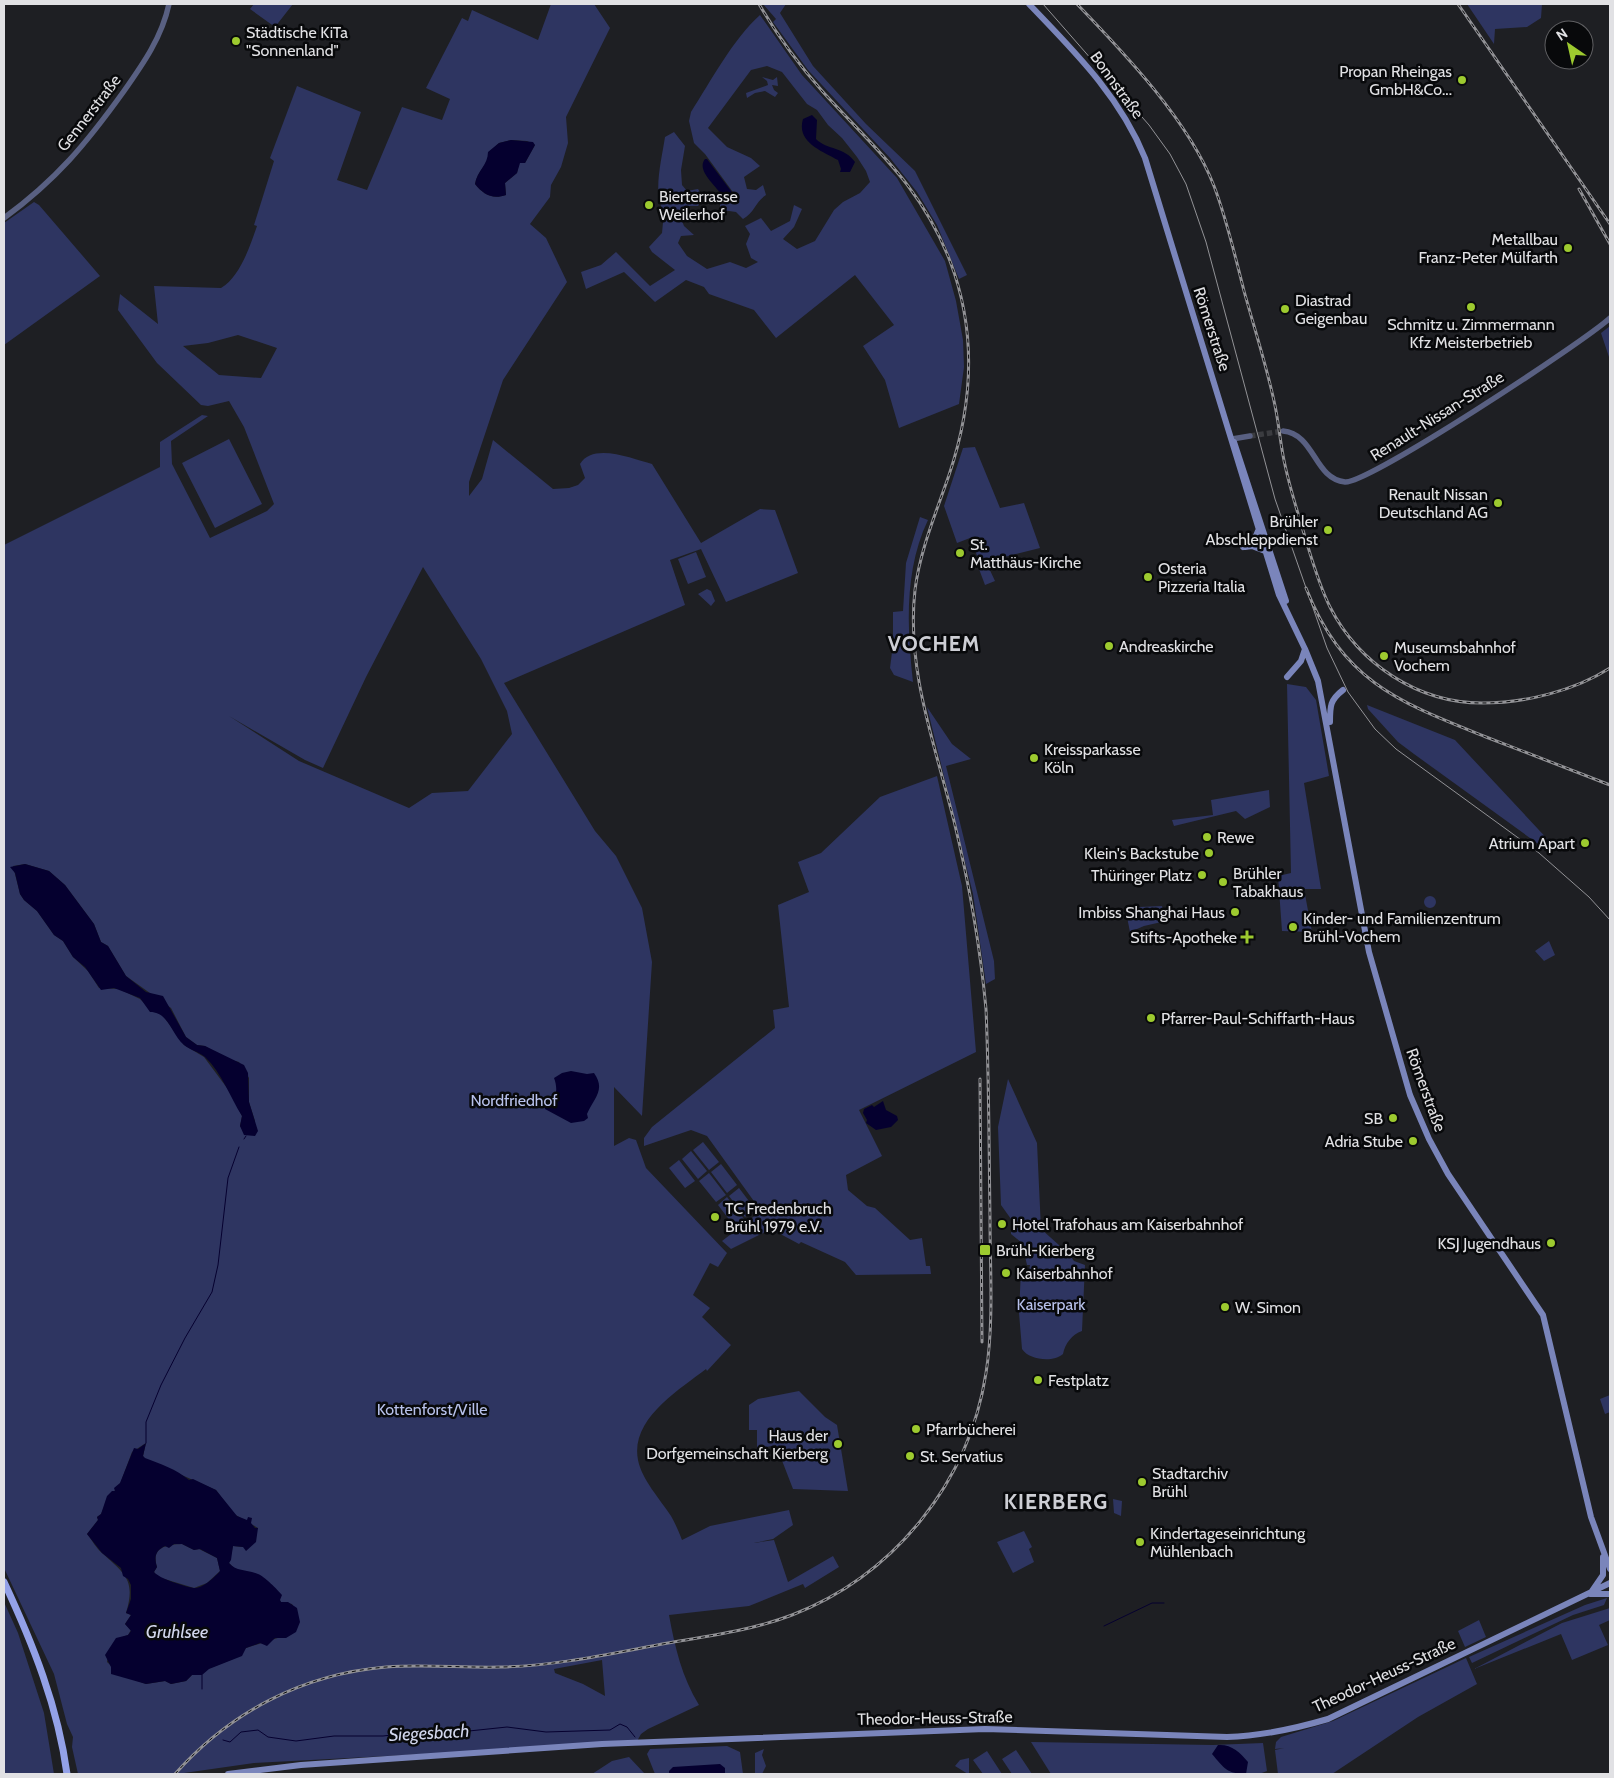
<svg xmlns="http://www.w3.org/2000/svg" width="1614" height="1778" viewBox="0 0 1614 1778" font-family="Cabin,sans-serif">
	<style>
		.green { fill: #2e3561; fill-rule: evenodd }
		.water { fill: #05002f; fill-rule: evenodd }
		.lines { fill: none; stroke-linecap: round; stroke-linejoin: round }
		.stream { stroke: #05002f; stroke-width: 1 }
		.tertiary-tunnel { stroke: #3b3c40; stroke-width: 5.5; stroke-dasharray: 5.5 3; stroke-linecap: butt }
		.tertiary { stroke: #596082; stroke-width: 5.5 }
		.secondary { stroke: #7a85bb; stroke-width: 6 }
		.primary { stroke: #93a1e8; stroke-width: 7 }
		.tram { stroke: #929296; stroke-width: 1 }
		.rail-casing { stroke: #929296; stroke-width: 3 }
		.rail { stroke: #08090b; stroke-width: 1; stroke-dasharray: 4; stroke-linecap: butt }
		.poi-dot { fill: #9dca2f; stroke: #08090b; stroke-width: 2 }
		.labels { text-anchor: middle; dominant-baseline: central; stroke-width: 5; stroke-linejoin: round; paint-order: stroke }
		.poi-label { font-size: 16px; fill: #e1e1e4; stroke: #08090b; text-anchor: start }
		.street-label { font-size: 16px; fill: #e1e1e4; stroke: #08090b }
		.park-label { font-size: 16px; fill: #b8c2ec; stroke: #08090b }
		.water-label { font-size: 18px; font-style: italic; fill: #d1d6ec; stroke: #08090b }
		.district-label { font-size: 21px; font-weight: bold; letter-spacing: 1px; fill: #cdced4; stroke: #08090b }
	</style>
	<rect width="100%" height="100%" fill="#1e1f23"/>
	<path class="green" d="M254,4H293L275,27L250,9Z
		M551,4H594L610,28L566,117L568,143L561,167L551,185L550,197L530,224L546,238L567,282L503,380L469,482V496L482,479L493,440L553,489L569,488L578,485L585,478L580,464C593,442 633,459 652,464L701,543L760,509L775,510L798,573L726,602L701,549L670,560L685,605L504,683L595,831L616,856L642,908L652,962L642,1116L614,1087V1146L629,1138L636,1140L646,1168L727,1253L718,1267L710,1263L693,1295L710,1308L702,1317L731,1345L707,1371L706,1369C679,1390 630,1419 638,1460C642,1480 660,1499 671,1516C675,1523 679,1532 682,1540L710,1526L789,1510L793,1525L773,1539L754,1543L774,1540L788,1582L833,1556L839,1567L805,1588L803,1584L749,1606L669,1615C675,1648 682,1677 699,1705L648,1729L641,1734L636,1743L254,1763L177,1774H78L72,1747L73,1737L67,1724L54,1674L4,1568V545L160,467V442L202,415L208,416L171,441L172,464L210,538L267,511L274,504L244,427L229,401L208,406L201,405L157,363L118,310L120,294L158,324L154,286L221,288C240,277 250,246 257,226L254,225L274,161L270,158L297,86L361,112L337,180L367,190L402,107L442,120L450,99L426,88L462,18L468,21L472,10L538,40ZM511,140L527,141L535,145L525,163H519L517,173L505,183L506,195C492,200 483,194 475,184C477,171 488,166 489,152L499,143ZM238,335L277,348L261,378L219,375L183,346L208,343ZM423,567L481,659L507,711L512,734L468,791L432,793L409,808L299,761L229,716L305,760L323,768L366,677ZM25,864L49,871L65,885L94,924L101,942L108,946L126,976L171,1008L186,1037L197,1045L205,1046L227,1059L239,1062L249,1078V1102L255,1121L244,1131L240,1126L242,1116L230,1092L204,1057L184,1045L161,1013L154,1012L140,999L119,989L99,988L88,971L73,957L63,941L54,935L37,911L24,900L20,894L13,866ZM146,1443L143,1456L145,1459L216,1490L234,1514L258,1528L243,1547L233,1546L229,1563L234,1568L268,1583L281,1602L292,1604L298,1615L284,1636L246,1648L233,1659L192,1675L186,1681L171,1684L165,1681L146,1684L121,1675L107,1662C109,1648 114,1639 128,1635L131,1630L125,1624L131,1615L126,1613C136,1580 125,1574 102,1553C96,1548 92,1540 87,1534L98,1520L97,1517L101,1514L108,1499L120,1484L132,1452ZM602,1660L605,1696L583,1684L555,1673L554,1669Z
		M763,4H786L780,13L813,66L866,124L915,171L967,275L959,279L937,225L917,192L890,158L808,70L773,22L776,19Z
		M1467,4H1542L1541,18L1527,27L1495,29L1494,44Z
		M760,15L802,75L897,178L945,261L956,301L963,340L964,367L959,404L899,428L885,380L863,346L894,325L855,275L776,338L754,310L709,294L704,287L686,280L655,302L624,272L586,289L581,272L601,265L616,252L650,286L675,270L652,252L649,247L662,233L664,212C652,195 662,158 665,137L674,132L685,146L681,170L682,185L687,191L698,189L704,198L698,206H684L687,217L682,221L684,226L694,235L681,236L678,243L687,256L707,269L730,262L746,268L758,262L751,258L746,244L750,234L745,226L761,218L771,231L790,221L794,205L802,209L794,227L783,239L797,249L815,241L834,210L843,202L860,193L870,182L866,171L857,157L842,138L828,125L817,110L807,104L782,72L767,66L751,70L708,128L727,147L751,158L760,166L744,177L747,189L756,190L763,185L766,195C755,202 755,212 743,219L736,212L722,210L720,207V199L727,193L735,195L705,154L694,143L689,121L691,112C711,81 733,39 760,15Z
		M762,77L773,80L777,77L778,86L772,85L774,90L778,93L775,97L765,91L755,93L747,98L746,93L768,85L767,81Z
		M34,202L39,205L100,276L4,345V223Z
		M1610,326V360L1601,333Z
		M229,439L262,504L215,528L182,463Z
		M975,447L1000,508L1024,503L1040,548L980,563L970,538L957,543L944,506L963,448Z
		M920,517L928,520C904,570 907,629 913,682L894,675L890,668L893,644V612L903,611L906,563Z
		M696,552L706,577L688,584L678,559Z
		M988,566L995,581L985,585L979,569Z
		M707,589L711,591L715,601L711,606L698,594Z
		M1287,684L1306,687L1316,700L1329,776L1304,783L1321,889H1304L1312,932L1282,931L1278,876L1291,873Z
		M1367,705L1455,740L1552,844L1548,851L1414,754L1398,742L1368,709Z
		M927,707L952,744L971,759L946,766L994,961L995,979L986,984L973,894Z
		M937,776L962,886L976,1052L859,1110L882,1156L846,1175L848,1190L867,1206L875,1208L910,1240L922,1238L926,1266H930L931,1274L856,1275L845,1262L801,1242L799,1244L771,1229L731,1249L722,1241L761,1211L707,1136L691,1130L644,1146V1138L652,1127L775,1028L773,1010L789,1007L778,905L809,892L798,862L821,853L880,797Z
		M1269,790L1270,807L1245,819L1236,811L1174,826L1172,820L1213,815L1211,800Z
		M1424 902a6 6 0 1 1 12 0a6 6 0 1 1-12 0Z
		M1162,906L1166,921L1144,926L1130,932L1126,912L1139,907Z
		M1549,941L1555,955L1544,961L1535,951Z
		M1008,1079L1037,1143L1041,1229L1069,1254L1074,1261L1085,1265L1082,1331C1072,1334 1065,1344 1063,1354C1053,1363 1029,1360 1022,1349L1019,1313L1021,1270H1029L1030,1265H1027L1022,1243L1011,1234V1219L1001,1205L998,1127Z
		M703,1142L719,1162L709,1170L693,1150Z
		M691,1151L707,1171L698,1179L682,1159Z
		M679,1160L695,1181L685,1188L669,1168Z
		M721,1164L737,1185L727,1193L711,1172Z
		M709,1173L726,1195L716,1202L699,1181Z
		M739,1188L755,1209L745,1217L729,1196Z
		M727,1197L744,1219L734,1226L718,1205Z
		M799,1391L825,1417L837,1425L848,1491L793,1489L776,1445L757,1449V1430H749V1405L758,1399Z
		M1610,1395V1412L1605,1414L1600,1399Z
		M1113,1499L1122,1501L1121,1516L1114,1513Z
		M1024,1531L1032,1547L1029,1549L1034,1562L1013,1573L997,1542Z
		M182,1544L194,1550L199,1549L217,1558L220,1571L207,1583L194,1588L158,1577L154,1572L157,1567C151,1547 166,1545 182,1544Z
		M1607,1598L1604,1605L1573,1615L1472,1663L1469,1657L1585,1605Z
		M4,1602L18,1633L44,1713L54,1774H4Z
		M1610,1608V1620L1599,1625L1608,1645L1572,1660L1561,1634L1474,1669L1562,1623Z
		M1479,1620L1486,1637L1465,1647L1458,1631Z
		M1466,1658L1477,1684L1418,1717L1332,1774H1278L1275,1750L1284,1748L1275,1749L1276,1742L1281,1737L1333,1721Z
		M1031,1742L1213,1745L1263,1743L1267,1771L1259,1774H1051Z
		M727,1746L740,1752L743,1774L669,1771V1774H655L647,1754L650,1749Z
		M764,1749L762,1755L766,1766L762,1774H755V1753Z
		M1016,1750L1032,1774H1012L1002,1759Z
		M987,1751L1002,1774H983L973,1760Z
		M629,1757L645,1774H592L612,1761Z
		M969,1758V1774H968L955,1766L960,1760Z"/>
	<path class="water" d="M812,115L817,120L816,139C827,150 845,147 855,162L850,172H840L841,169L838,160C822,151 796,142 803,119Z
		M511,140L533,142L535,145L525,163H520L517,173L505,183L506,195C492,200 483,194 475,184C477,171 488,165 488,152L499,143Z
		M705,159H707L734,195L726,197L722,195C715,185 696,170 705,159Z
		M25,864L49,871L65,885L94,924L101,942L108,946L126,976L146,992L163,996L186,1037L197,1045L205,1046L244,1065L248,1073L249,1102L258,1131L255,1136L244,1135L240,1126L242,1116C230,1097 222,1073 205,1057C199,1052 190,1050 184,1045C171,1034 169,1012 150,1012L140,998L114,988L101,990L85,967L73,957L63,941L54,935L37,911L24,900L20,894L15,873L10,867Z
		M571,1071L587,1074L594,1073C606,1090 594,1098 587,1114L588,1118L584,1121L571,1123L545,1109L544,1105L548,1107C557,1100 558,1088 554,1078L562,1073Z
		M883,1101L886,1110L897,1116L898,1120L891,1127L876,1130L866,1123L867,1120L863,1113L864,1109L872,1105L874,1107Z
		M146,1443L143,1456L145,1458C161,1464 176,1469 189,1480L193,1479L216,1490L237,1516L247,1520L248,1517L252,1518L251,1523L255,1528H258L256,1542L246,1551L243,1547L233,1546L231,1560L229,1563C237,1572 246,1569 258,1574C264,1576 278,1590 282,1595L280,1600L281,1602H288L297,1608L300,1622L296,1632L286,1638H275L267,1646L260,1643L246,1648L242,1656L209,1669L202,1675H192L186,1681L171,1684L165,1681L146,1684L111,1674V1667L105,1655L116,1638L128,1635L131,1631L125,1624L131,1615L126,1613L131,1599V1585L128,1579L123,1576L121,1568L102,1553L87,1534L98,1520L97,1517L101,1514L107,1496L112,1491H115L114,1488L120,1483L134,1448L138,1449ZM174,1544H182L194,1550L200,1549L217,1558L220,1571C215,1577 202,1589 194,1588C186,1587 158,1578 154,1572L157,1567C154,1557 155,1551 165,1546L169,1548Z
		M1218,1745C1231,1744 1240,1752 1248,1762L1246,1774C1227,1774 1224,1768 1212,1754Z
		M720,1764L725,1768V1774H669V1771L673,1767Z"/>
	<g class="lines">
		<path class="stream" d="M244,1139L246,1136
			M146,1443V1422L161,1385L185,1338L212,1292L218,1265L228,1178L239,1147
			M1104,1626L1152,1603H1164
			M202,1675V1689
			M223,1740L230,1742L241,1732L258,1730L268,1737L296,1741L334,1736H383L426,1731L431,1735L507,1727L546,1732L610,1730L620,1724L627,1727L635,1737"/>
		<path class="tertiary-tunnel" d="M1250,436L1283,431"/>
		<path class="tertiary" d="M4,218C56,180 86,144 124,91C143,64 162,37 169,4
			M1283,431C1315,434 1314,479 1345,482C1368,484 1584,342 1610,318
			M1232,439L1250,436"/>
		<path class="secondary" d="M1029,4C1074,51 1120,96 1145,158L1279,595L1305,649L1318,681L1369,952L1410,1095L1429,1139L1448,1174L1543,1315L1591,1517L1610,1569
			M1234,442L1286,601
			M1243,547L1255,538L1258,531
			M1245,547L1252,546L1265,551
			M1287,677L1301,661L1305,649
			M1330,722C1330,706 1330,700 1343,690
			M1592,1591L1603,1575V1557
			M1590,1594H1610
			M228,1774L301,1765L602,1744L985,1729L1227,1737C1262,1736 1294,1729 1328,1719L1610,1583"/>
		<path class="primary" d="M4,1582C33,1644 58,1707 67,1774"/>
		<path class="tram" d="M1043,4L1149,125L1170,154L1186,184L1206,242L1275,499L1327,648L1348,692L1375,729L1396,749L1539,853L1589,897L1610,920"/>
		<defs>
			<path id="rail" d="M1077,4C1125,54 1189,121 1214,186C1227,220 1235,256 1244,291C1254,327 1266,364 1274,401C1279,422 1280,444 1285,465C1290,489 1298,513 1305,537C1312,560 1319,585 1330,607C1359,664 1418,703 1482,703C1525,703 1574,691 1610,668
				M1458,4L1610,224
				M1579,189L1610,244
				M1306,588C1343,682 1399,702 1486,737C1528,753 1569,769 1610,785
				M980,1079L982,1342
				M175,1774C230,1712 303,1674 386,1667C424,1664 463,1668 501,1667C557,1666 613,1653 668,1643C709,1636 753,1630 792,1615C895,1575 969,1482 986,1373C994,1323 990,1269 990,1218C989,1149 989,1079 986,1009C980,945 969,883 954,821C935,745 906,669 915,590C920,550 936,513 949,475C973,404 977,332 950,261C921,186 875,149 823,92C799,65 777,35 759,4"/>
		</defs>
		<use href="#rail" class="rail-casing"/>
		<use href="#rail" class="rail"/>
	</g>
	<g class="poi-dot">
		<circle cx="236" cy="41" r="5"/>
		<circle cx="1462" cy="80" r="5"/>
		<circle cx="649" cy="205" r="5"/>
		<circle cx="1568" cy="248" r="5"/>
		<circle cx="1471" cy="307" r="5"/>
		<circle cx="1285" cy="309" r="5"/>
		<circle cx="1498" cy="503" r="5"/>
		<circle cx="1328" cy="530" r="5"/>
		<circle cx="960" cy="553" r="5"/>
		<circle cx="1148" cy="577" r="5"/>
		<circle cx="1109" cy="646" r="5"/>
		<circle cx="1384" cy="656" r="5"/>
		<circle cx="1034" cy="758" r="5"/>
		<circle cx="1207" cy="837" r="5"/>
		<circle cx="1585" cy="843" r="5"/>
		<circle cx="1209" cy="853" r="5"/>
		<circle cx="1202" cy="875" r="5"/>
		<circle cx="1223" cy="882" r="5"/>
		<circle cx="1235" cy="912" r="5"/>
		<circle cx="1293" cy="927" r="5"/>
		<path d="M1244.5 929.5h5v5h5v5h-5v5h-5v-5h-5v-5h5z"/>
		<circle cx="1151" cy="1018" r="5"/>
		<circle cx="1393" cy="1118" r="5"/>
		<circle cx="1413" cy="1141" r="5"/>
		<circle cx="715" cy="1217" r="5"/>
		<circle cx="1002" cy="1224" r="5"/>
		<circle cx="1551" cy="1243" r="5"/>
		<rect x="979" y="1244" width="12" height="12" rx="2.5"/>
		<circle cx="1006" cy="1273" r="5"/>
		<circle cx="1225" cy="1307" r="5"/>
		<circle cx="1038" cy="1380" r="5"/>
		<circle cx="916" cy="1429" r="5"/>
		<circle cx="838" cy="1444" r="5"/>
		<circle cx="910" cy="1456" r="5"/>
		<circle cx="1142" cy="1482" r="5"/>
		<circle cx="1140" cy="1542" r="5"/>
	</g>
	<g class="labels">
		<g class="poi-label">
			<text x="246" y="32">Städtische KiTa<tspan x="246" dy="18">"Sonnenland"</tspan></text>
			<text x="1452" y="71" text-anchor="end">Propan Rheingas<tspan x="1452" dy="18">GmbH&amp;Co...</tspan></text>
			<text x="659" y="196">Bierterrasse<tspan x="659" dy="18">Weilerhof</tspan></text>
			<text x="1558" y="239" text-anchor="end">Metallbau<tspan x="1558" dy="18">Franz-Peter Mülfarth</tspan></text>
			<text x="1295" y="300">Diastrad<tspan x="1295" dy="18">Geigenbau</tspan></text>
			<text x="1471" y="324" text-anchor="middle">Schmitz u. Zimmermann<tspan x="1471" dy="18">Kfz Meisterbetrieb</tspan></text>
			<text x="1488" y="494" text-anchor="end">Renault Nissan<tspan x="1488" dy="18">Deutschland AG</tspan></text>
			<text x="1318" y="521" text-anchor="end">Brühler<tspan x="1318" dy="18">Abschleppdienst</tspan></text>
			<text x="970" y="544">St.<tspan x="970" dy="18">Matthäus-Kirche</tspan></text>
			<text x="1158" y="568">Osteria<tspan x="1158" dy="18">Pizzeria Italia</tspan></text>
			<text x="1119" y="646">Andreaskirche</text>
			<text x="1394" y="647">Museumsbahnhof<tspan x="1394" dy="18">Vochem</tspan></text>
			<text x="1044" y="749">Kreissparkasse<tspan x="1044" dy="18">Köln</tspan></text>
			<text x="1217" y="837">Rewe</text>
			<text x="1575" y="843" text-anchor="end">Atrium Apart</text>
			<text x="1199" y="853" text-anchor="end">Klein's Backstube</text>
			<text x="1233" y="873">Brühler<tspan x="1233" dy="18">Tabakhaus</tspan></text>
			<text x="1192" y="875" text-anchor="end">Thüringer Platz</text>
			<text x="1225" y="912" text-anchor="end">Imbiss Shanghai Haus</text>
			<text x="1303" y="918">Kinder- und Familienzentrum<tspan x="1303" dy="18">Brühl-Vochem</tspan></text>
			<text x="1237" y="937" text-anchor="end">Stifts-Apotheke</text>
			<text x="1161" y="1018">Pfarrer-Paul-Schiffarth-Haus</text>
			<text x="1383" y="1118" text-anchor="end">SB</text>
			<text x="1403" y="1141" text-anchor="end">Adria Stube</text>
			<text x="725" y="1208">TC Fredenbruch<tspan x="725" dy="18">Brühl 1979 e.V.</tspan></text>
			<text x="1012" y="1224">Hotel Trafohaus am Kaiserbahnhof</text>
			<text x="1541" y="1243" text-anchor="end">KSJ Jugendhaus</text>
			<text x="996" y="1250">Brühl-Kierberg</text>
			<text x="1016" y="1273">Kaiserbahnhof</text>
			<text x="1235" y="1307">W. Simon</text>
			<text x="1048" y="1380">Festplatz</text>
			<text x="926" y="1429">Pfarrbücherei</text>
			<text x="828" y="1435" text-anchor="end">Haus der<tspan x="828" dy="18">Dorfgemeinschaft Kierberg</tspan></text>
			<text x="920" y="1456">St. Servatius</text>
			<text x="1152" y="1473">Stadtarchiv<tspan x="1152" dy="18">Brühl</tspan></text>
			<text x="1150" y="1533">Kindertageseinrichtung<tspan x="1150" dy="18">Mühlenbach</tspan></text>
		</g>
		<g class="street-label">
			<text transform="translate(1117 85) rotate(54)">Bonnstraße</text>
			<text transform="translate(89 113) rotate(-52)">Gennerstraße</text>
			<text transform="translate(1212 329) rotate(72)">Römerstraße</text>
			<text transform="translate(1437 416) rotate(-32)">Renault-Nissan-Straße</text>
			<text transform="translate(1426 1090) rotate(70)">Römerstraße</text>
			<text transform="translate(1384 1675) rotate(-25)">Theodor-Heuss-Straße</text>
			<text transform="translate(935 1718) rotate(-1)">Theodor-Heuss-Straße</text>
		</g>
		<g class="park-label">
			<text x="514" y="1100">Nordfriedhof</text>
			<text x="1051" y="1304">Kaiserpark</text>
			<text x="432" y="1409">Kottenforst/Ville</text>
		</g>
		<g class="water-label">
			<text x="177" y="1632">Gruhlsee</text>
			<text transform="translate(429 1733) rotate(-3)">Siegesbach</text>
		</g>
		<g class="district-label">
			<text x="934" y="643">VOCHEM</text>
			<text x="1056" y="1501">KIERBERG</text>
		</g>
	</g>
	<rect width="1614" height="1778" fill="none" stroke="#e1e1e4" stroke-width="10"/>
	<g transform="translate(1569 45) rotate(326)"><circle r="24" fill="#08090b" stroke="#5f5f62"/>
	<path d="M0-4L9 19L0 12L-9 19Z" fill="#9dca2f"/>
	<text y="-8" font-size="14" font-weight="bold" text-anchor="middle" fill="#e1e1e4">N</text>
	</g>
</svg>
